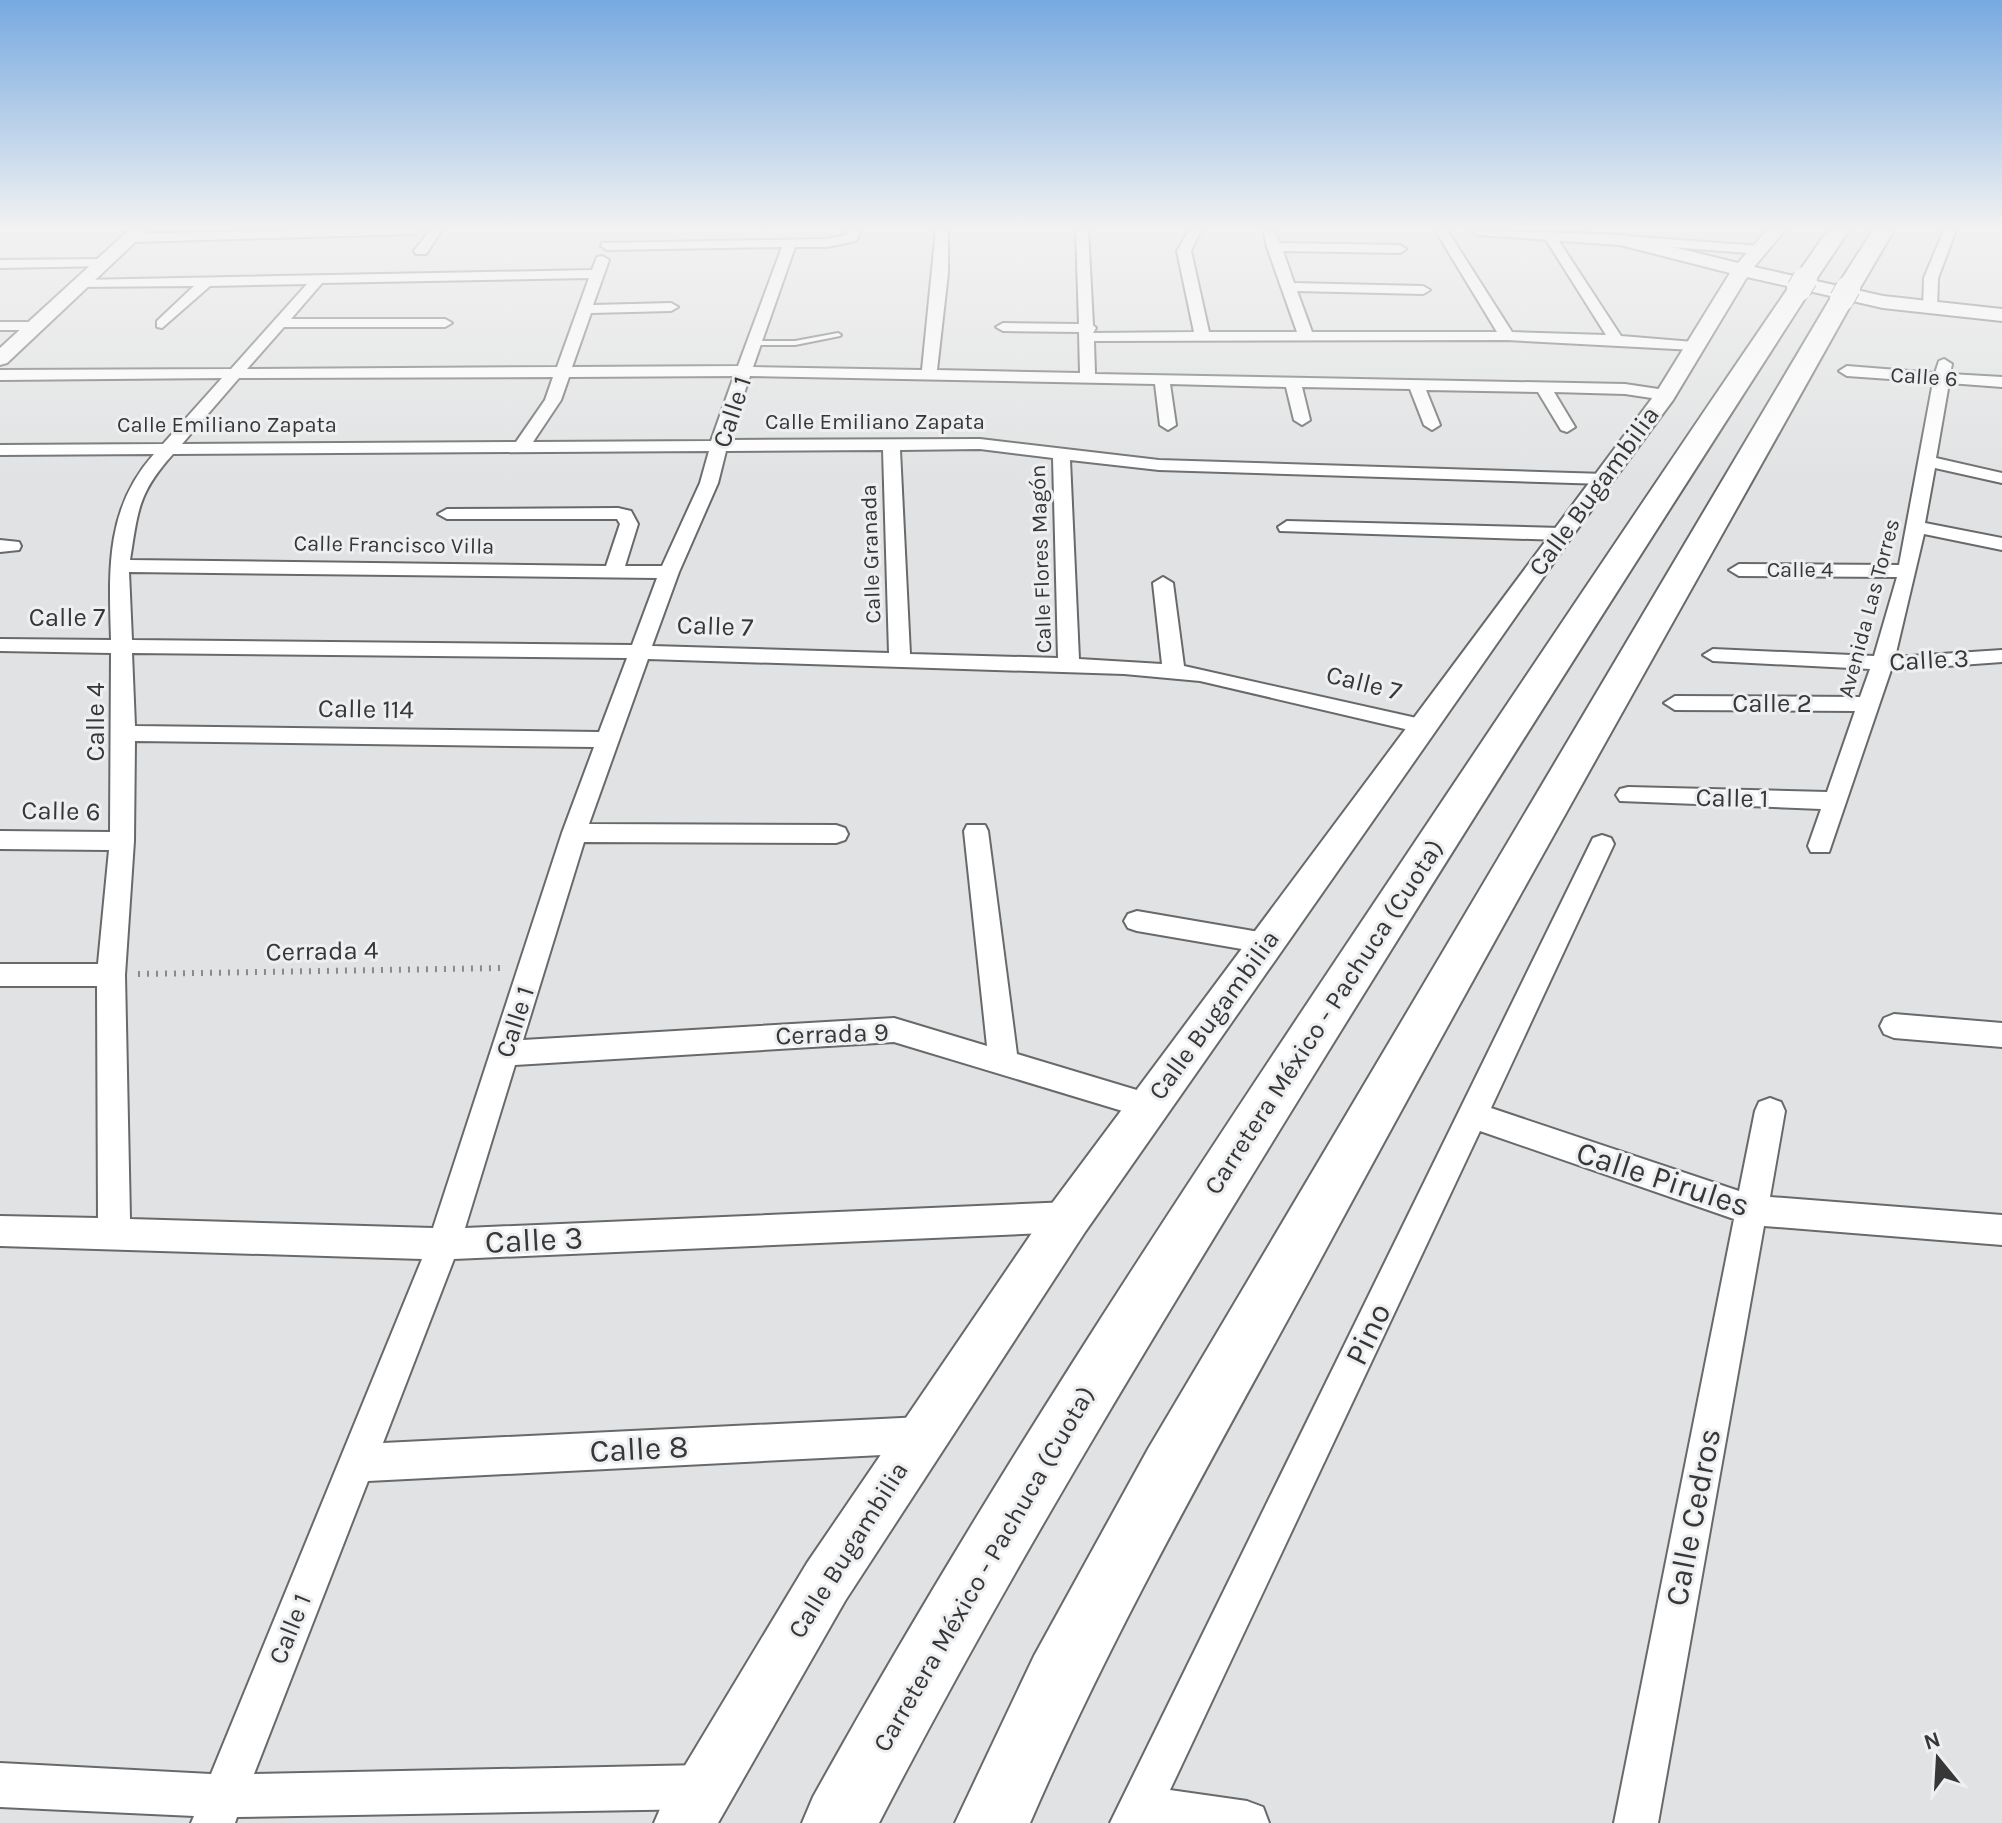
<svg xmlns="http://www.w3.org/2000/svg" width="2002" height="1823" viewBox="0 0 2002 1823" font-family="Karla,sans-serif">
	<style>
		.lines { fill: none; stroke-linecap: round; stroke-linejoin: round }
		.lane-casing { stroke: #68696a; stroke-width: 4 }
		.street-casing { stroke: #68696a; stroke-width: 4 }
		.secondary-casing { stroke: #68696a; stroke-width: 4 }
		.highway-casing { stroke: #68696a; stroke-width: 4 }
		.path { stroke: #898a8b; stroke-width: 6; stroke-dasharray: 2 7; stroke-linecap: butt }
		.lane { fill: #fff; fill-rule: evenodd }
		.street { fill: #fff; fill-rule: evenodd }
		.secondary { fill: #fff; fill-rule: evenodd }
		.highway { fill: #fff; fill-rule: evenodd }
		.highway-bridge-casing { stroke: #68696a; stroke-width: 26; stroke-linecap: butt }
		.highway-bridge { stroke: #fff; stroke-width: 24 }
		.labels { text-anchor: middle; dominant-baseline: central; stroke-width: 6; stroke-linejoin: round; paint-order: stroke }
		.far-street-label { font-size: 22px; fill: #373738; stroke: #eeeff0 }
		.street-label { font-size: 26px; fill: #373738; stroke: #eeeff0 }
		.near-street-label { font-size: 32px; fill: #373738; stroke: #eeeff0 }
	</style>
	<rect width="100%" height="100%" fill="#e1e2e3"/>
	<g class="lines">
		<defs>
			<path id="lane" d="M838,333L841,335L840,336L795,345H754L751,343L754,341H795Z"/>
			<path id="street" d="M290,230H420L414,234L131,242L125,238L131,234Z
				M430,230H442L426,254H416L414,251Z
				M849,230H861L856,241L827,247H795L753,367L922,370L936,230H948V273L937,370L1080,373L1079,332L1003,331L996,327L1003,323L1079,324L1076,230H1088L1093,325L1096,328L1093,333L1194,332L1177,251L1189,230H1201L1191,251L1209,332H1297L1267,247L1264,233L1268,230H1274L1280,243L1400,245L1406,249L1400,253L1283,251L1294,283L1423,286L1430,290L1423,294L1297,291L1312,332H1497L1435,230H1447L1512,332L1606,335L1543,235L1549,231L1553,232L1621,336L1694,342L1701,346L1694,350L1507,340L1094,341L1095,374L1625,384L1665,390L1673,395L1665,400L1625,394L1554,392L1575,427L1567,432L1561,430L1538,392L1426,390L1440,425L1432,430L1424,425L1410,389L1302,387L1310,420L1302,425L1294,420L1286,387L1170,384L1176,425L1168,430L1160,425L1155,384L750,376L728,440L980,439L1159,460L1605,474L1614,479L1605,484L1159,470L1070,460L1079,659L1162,664L1153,583L1163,577L1173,583L1184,666L1430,721L1433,726L1430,731L1422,733L1200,681L1124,674L648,659L589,824L836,825L845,828L848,834L845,840L836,843L584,842L523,1040L894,1018L987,1046L964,831L967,825H985L988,831L1017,1054L1160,1097L1164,1106L1160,1115L1149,1119L894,1042L515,1065L465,1228L1069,1202L1080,1206L1085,1217L1080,1228L1069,1232L454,1259L383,1443L922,1417L935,1422L940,1435L935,1448L922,1453L368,1481L254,1774L703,1765L718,1772L725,1787L718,1802L703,1809L237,1817L235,1823H191L194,1816L0,1807V1763L211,1774L422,1259L0,1246V1216L98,1218L97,986H0V964H98L109,850L0,849V831L110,832L111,653L0,651V639L111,640C109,570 105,509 154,454L0,455V445L163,444L222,378L0,380V370L231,369L307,284L210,286L162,328L157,327V321L194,286L75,287V281L80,280L592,270L597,257L602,256L609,260L593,305L671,303L678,307L671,311L591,313L572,367L738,366L782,247L607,250L601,246L602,243L827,239L846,235ZM589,278L557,367L247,369L284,327H445L452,323L445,319H291L322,283ZM734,376L711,441L533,442L561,400L569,377ZM553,377L545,400L516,442L182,444L239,378ZM980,449L1053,458L1058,658L910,654L900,450ZM883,450L889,653L652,646L679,572L718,483L726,451ZM709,451L700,483L662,566H625L638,524L631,511L618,508L447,509L438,514L447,519H617L620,524L606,566L130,560C138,510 138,493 173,454ZM129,572L657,578L632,645L132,640ZM132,653L627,658L599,732L135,726ZM135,741L594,747L562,833L433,1228L130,1219L125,975L134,841Z
				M1944,230H1956L1938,278L1937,309L1930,313L1923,309L1924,278Z
				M1624,236L1761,246L1768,250L1761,254L1619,243V237Z
				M102,259L107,260V266L0,268V260Z
				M0,322H36L43,326L36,330H0Z
				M1944,359L1952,364L1950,374L2002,377V387L1949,383L1936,458L2002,473V483L1935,468L1925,523L2002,538V550L1924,534L1895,657L2002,650V662L1891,670L1829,852H1811L1808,846L1821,809L1620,801L1616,795L1620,789L1628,787L1827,792L1855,711L1675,710L1664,703L1675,696L1860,697L1870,669L1713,661L1703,655L1713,649L1874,656L1897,577L1739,576L1729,570L1739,564L1899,565L1933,382L1847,376L1839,371L1847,366L1935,373L1939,361Z
				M1287,521L1561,528L1570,534L1561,540L1280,531L1278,527Z
				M0,540L19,542L21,546L19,550L0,552Z
				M1602,835L1611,838L1614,844L1491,1108L1739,1191L1755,1111L1759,1102L1770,1098L1781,1102L1785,1111L1770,1197L2002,1215V1245L1764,1226L1658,1823H1614L1734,1219L1480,1131L1170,1790L1247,1801L1263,1807L1269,1823H1110L1590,844L1593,838Z
				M1137,911L1265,933L1274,936L1278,943L1274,950L1265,953L1137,931L1128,928L1124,921L1128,914Z
				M1894,1014L2002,1023V1047L1894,1038L1884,1034L1880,1026L1884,1018Z"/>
			<path id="secondary" d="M129,230H148L7,363L0,365V348Z
				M1470,230L1624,235L1738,263L1767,230H1785L1754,267L1883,296L2002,309V321L1883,308L1747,277L1673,400L1570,539L1085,1232L845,1601L718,1823H654L663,1802L807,1563L1053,1202L1656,393L1730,273L1620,245L1479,235Z"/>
			<path id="highway" d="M1828,230H1849L1813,284L1808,285L1811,289C1632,567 1454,846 1281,1128C1141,1356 1002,1585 879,1823H802L813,1797C976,1503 1160,1224 1346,945C1494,724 1641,503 1791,284L1796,283L1794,279Z
				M1873,230H1894L1860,288L1851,294L1854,299C1674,621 1492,941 1317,1266C1217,1450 1113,1631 1030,1823H955L1034,1656L1148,1449L1830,299L1839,293L1836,288Z"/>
		</defs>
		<use href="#lane" class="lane-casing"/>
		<use href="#street" class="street-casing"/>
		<use href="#secondary" class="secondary-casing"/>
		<use href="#highway" class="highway-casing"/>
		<path class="path" d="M138,974L504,968"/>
		<use href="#lane" class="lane"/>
		<use href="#street" class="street"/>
		<use href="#secondary" class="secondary"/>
		<use href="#highway" class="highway"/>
		<defs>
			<path id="highway-bridge" d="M1799,289L1805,279
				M1842,299L1848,288"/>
		</defs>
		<use href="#highway-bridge" class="highway-bridge-casing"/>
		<use href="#highway-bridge" class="highway-bridge"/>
	</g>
	<linearGradient id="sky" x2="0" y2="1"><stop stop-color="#77a9e0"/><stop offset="0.47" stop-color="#f2f2f2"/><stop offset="1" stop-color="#f2f2f2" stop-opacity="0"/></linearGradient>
	<rect width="2002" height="485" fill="url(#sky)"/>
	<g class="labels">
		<g class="far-street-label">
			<text transform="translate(1924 377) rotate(4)">Calle 6</text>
			<text x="875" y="422">Calle Emiliano Zapata</text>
			<text x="227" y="425">Calle Emiliano Zapata</text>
			<text transform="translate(394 545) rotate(1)">Calle Francisco Villa</text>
			<text transform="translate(871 554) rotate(-92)">Calle Granada</text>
			<text transform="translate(1041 559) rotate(-92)">Calle Flores Magón</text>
			<text x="1800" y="570">Calle 4</text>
			<text transform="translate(1869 608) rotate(-75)">Avenida Las Torres</text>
		</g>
		<g class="street-label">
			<text transform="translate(732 412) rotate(-72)">Calle 1</text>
			<text transform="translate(1594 491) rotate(-54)">Calle Bugambilia</text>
			<text x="67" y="617">Calle 7</text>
			<text transform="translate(715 626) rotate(2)">Calle 7</text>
			<text transform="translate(1929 660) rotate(-3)">Calle 3</text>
			<text transform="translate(1364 683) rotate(14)">Calle 7</text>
			<text x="1772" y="703">Calle 2</text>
			<text transform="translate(366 709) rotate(1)">Calle 114</text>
			<text transform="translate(95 722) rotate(-90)">Calle 4</text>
			<text transform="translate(1732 798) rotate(1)">Calle 1</text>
			<text transform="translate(61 811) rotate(1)">Calle 6</text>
			<text transform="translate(322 951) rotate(-1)">Cerrada 4</text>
			<text transform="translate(1214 1015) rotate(-54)">Calle Bugambilia</text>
			<text transform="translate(1324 1017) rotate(-57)">Carretera México - Pachuca (Cuota)</text>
			<text transform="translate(515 1022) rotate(-72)">Calle 1</text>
			<text transform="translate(832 1034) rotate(-2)">Cerrada 9</text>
			<text transform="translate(848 1550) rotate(-58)">Calle Bugambilia</text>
			<text transform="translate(984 1569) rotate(-60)">Carretera México - Pachuca (Cuota)</text>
			<text transform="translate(290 1629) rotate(-68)">Calle 1</text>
		</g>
		<g class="near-street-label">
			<text transform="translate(1663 1179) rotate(18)">Calle Pirules</text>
			<text transform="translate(534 1240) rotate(-3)">Calle 3</text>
			<text transform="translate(1368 1334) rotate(-64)">Pino</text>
			<text transform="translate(639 1449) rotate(-3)">Calle 8</text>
			<text transform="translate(1693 1517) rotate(-79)">Calle Cedros</text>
		</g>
	</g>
	<g transform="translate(1938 1759) rotate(342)" stroke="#eeeff0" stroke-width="6" paint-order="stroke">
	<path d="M0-6L14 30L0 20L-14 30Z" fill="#373738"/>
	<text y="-12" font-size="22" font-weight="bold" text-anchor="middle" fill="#373738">N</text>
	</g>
</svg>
